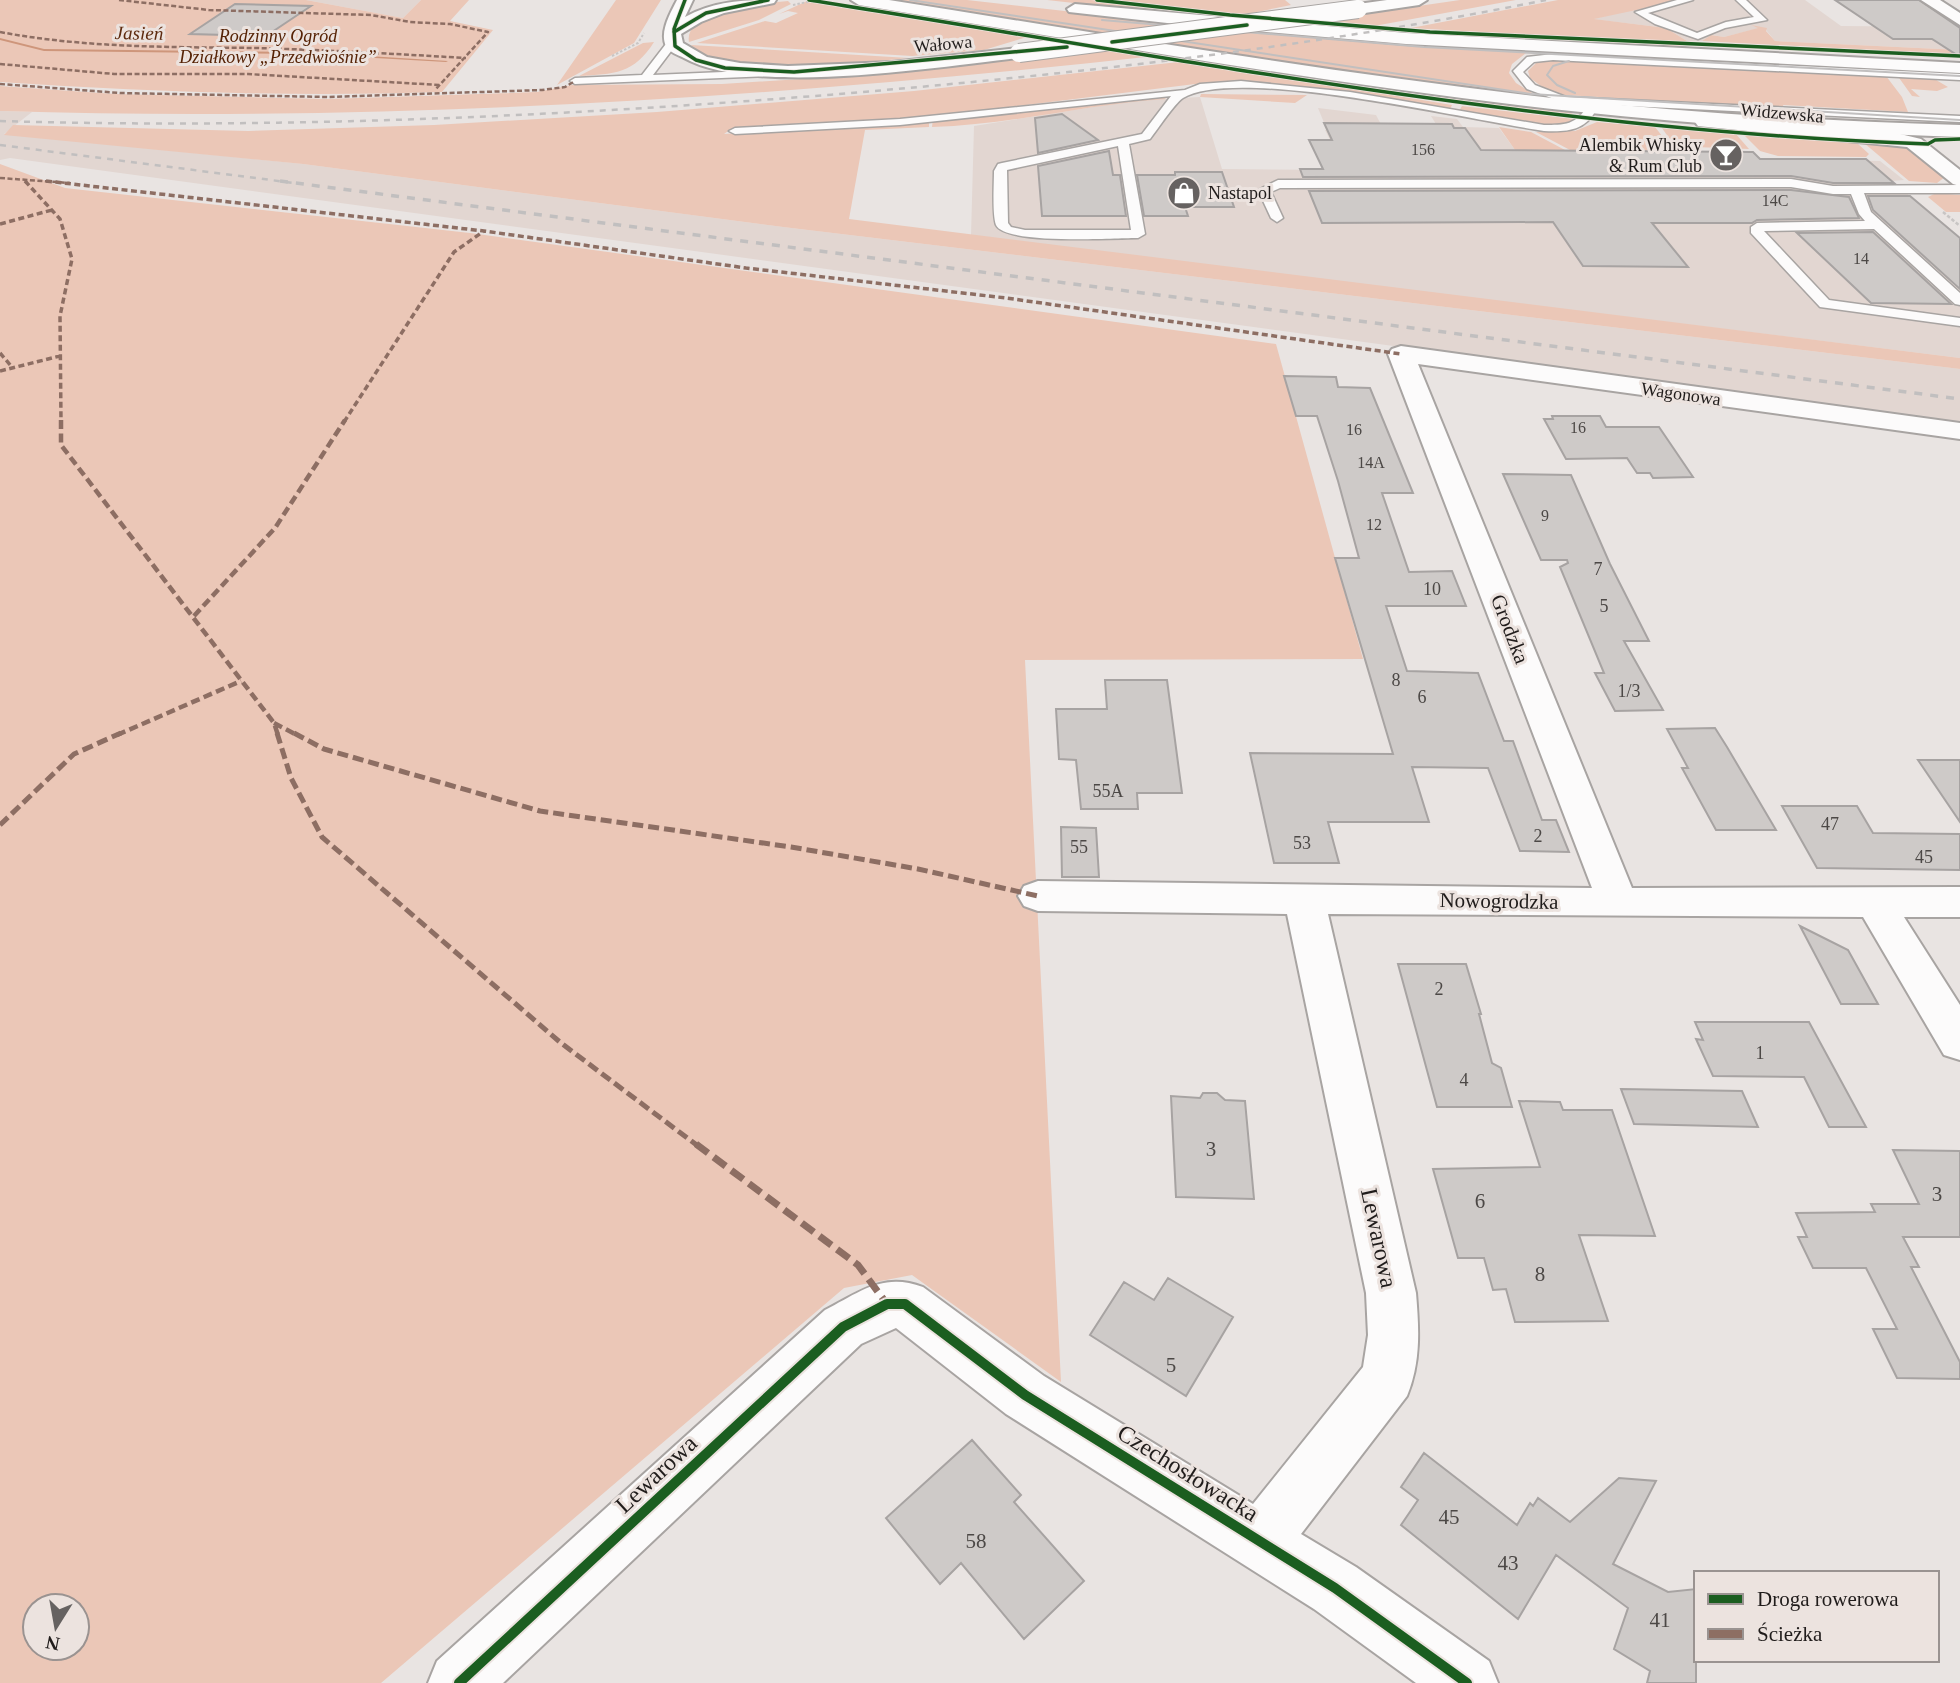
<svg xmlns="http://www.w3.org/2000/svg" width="1960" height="1683" viewBox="0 0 1960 1683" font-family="Georgia,serif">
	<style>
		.built { fill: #e2d6d1 }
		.green { fill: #ebc7b7; fill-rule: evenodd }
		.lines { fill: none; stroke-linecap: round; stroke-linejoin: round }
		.stream { fill: #ce967b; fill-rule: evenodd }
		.building { fill: #cecac8; stroke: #a7a3a2; stroke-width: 2 }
		.lane-casing { stroke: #a8a4a2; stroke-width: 3 }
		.street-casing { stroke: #a8a4a2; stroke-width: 4 }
		.secondary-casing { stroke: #a8a4a2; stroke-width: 4 }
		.path-far1 { stroke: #c8c5c4; stroke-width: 2; stroke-dasharray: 2.5 2; stroke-linecap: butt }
		.path { stroke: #c8c5c4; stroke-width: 2.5; stroke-dasharray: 3.5 2; stroke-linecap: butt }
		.lane { fill: #fcfbfb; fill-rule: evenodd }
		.street { fill: #fcfbfb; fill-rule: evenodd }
		.secondary { fill: #fcfbfb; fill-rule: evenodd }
		.tram { stroke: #c1bfbf; stroke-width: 2 }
		.rail-far1 { stroke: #c1bfbf; stroke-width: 2.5; stroke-dasharray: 6 6; stroke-linecap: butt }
		.rail { stroke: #c1bfbf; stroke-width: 3.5; stroke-dasharray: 8 8; stroke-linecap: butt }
		.secondary-bridge-casing { stroke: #a8a4a2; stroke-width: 20; stroke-linecap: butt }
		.secondary-bridge { stroke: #fcfbfb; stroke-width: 18 }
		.quiet-far4 { stroke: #8d6e63; stroke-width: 2.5; stroke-dasharray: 5 2.5; stroke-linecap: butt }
		.quiet-far3 { stroke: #8d6e63; stroke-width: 3.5; stroke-dasharray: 6 3.5; stroke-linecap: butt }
		.quiet-far2 { stroke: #8d6e63; stroke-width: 4.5; stroke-dasharray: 9 4.5; stroke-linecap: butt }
		.quiet-far1 { stroke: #8d6e63; stroke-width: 5; stroke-dasharray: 11 5; stroke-linecap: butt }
		.quiet { stroke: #8d6e63; stroke-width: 7; stroke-dasharray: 15 7; stroke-linecap: butt }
		.cycleway-far1-casing { stroke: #ece3df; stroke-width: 5 }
		.cycleway-casing { stroke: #ece3df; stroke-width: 14 }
		.cycleway-far1 { stroke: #1b5e20; stroke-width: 3.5 }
		.cycleway { stroke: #1b5e20; stroke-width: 10 }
		.labels { text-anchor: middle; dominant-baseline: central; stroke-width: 6; stroke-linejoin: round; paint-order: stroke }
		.far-number-label { font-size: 16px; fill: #4c4846 }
		.far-park-label { font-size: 18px; font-style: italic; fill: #562306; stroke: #ece3df }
		.far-street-label { font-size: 18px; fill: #201c1b; stroke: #ece3df }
		.far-poi-label { font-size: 18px; fill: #201c1b; stroke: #ece3df; text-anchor: end }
		.number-label { font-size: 18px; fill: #4c4846 }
		.far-water-label { font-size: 19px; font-style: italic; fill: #5e2b0f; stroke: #ece3df }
		.street-label { font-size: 21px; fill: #201c1b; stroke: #ece3df }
		.near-number-label { font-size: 21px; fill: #4c4846 }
		.near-street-label { font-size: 24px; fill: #201c1b; stroke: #ece3df }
	</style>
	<rect width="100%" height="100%" fill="#e9e4e2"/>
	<path class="built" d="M306,0H421L403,18Z
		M1677,0H1805L1841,26L1952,27L1960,50L1775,41L1766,30L1760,28L1724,37L1712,35L1702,41H1687L1666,28L1592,19Z
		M1200,97L1222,169L1345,170L1325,130H1327L1318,108L1376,115L1405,170L1456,156L1431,116L1457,119L1463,127L1499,128L1515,150L1753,152L1761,159L1880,161L1904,180L1892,181L1960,238V358L971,236L974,126L1138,100Z
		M0,111L32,112L4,134L303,164L783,227L1960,369V423L10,158L0,160Z"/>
	<path class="green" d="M0,0H306L403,18L421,0H469L450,21L493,30L442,92C294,97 147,92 0,82Z
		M616,0H661L634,43L557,85Z
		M885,0H967L1197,26L1645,60L1526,53L1512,64L1509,73L1516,83L1532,93L1531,95L1539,97L1411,81Z
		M1047,0H1091L1252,19L1235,21Z
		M1115,0H1285L1291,5L1242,15Z
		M1460,0H1516L1374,26L1315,21Z
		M1558,0H1683L1594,19L1666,28L1687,41H1632L1411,28Z
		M788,1L791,4L759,20L689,42C683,10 766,3 788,1Z
		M807,1L1025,36L1027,37L984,50L912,56L697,43L765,21L776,23L798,13L788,11L779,14Z
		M1751,25L1767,28L1766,31L1775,41L1960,50V55L1702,41L1711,35L1724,37L1758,28Z
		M1401,31L1686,44L1676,47L1387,33Z
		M654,42C634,74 614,74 579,76L643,43Z
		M691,45L909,58C855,63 733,82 691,45Z
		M1108,49L1155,56C771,98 386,123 0,111V86L115,94L326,99L537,92L572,85L722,84L863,75Z
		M1549,59L1886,76L1902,97L1908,112L1783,105L1784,108L1565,95L1545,89L1530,78L1528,71L1537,62Z
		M1188,61L1452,105L1449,111L1293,85L1239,82L1195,84L906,120L731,129L724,134L929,120V127L865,130L849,219L1960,358V369L783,227L303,164L4,135L13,125L248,131L434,125L657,112L914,91Z
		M1897,75L1931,77L1948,87L1937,91L1911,89L1920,97L1912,96Z
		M1201,94L1307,95L1295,103L1200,97Z
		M1436,95L1565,110L1575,115L1434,97Z
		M1161,96L1166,99C1087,104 1011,125 932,127L933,119Z
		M1462,106L1574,119C1555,135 1483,116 1458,113Z
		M1597,122L1655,127L1674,151L1570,150L1536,132L1575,131Z
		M1499,127L1531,132L1565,150H1515Z
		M1662,128L1735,133L1749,149L1695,147L1701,155C1681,153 1673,144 1662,128Z
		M1744,135L1857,143L1869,154L1866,157L1778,156L1760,151Z
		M1864,143L1906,147L1945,177L1937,183L1909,181Z
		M0,164L65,188L470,233L1276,344L1363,659L1025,660L1061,1382L912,1275L844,1288L381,1683H0ZM35,1606H77V1648H35Z
		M1936,193L1960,195V212H1946L1928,197Z"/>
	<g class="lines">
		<path class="stream" d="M0,38L44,49L304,52L448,61L446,62L304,54L44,51L0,40Z"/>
	</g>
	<path class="building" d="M1835,0H1919L1960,28V57L1932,39H1893Z
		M235,4L311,6L266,36L190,34Z
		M1062,114L1098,140L1038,153L1035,118Z
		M1324,123L1452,124L1454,128H1465L1481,150L1753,152L1760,159H1866L1894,183H1833L1791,176L1303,177L1300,169H1323L1309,140H1332Z
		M1109,151L1113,175H1120L1126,216H1042L1038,166Z
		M1175,172H1222L1234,207H1185L1188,216H1144L1137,175H1175Z
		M1791,190L1849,197L1859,218L1757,220L1752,223H1652L1688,267L1583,266L1553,222L1322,223L1309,191Z
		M1868,196H1910L1960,238V289L1873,210Z
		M1873,232L1951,304L1871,303L1797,233Z
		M1284,376L1336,377L1338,387L1370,388L1413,493H1382L1409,572L1452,571L1466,606H1386L1407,671L1478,673L1504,741H1513L1542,820H1556L1569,852L1520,851L1488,768L1412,767L1429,822H1328L1339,863H1274L1250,753L1393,754L1335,558H1359L1338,481L1317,416H1296Z
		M1552,416H1600L1606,427H1659L1693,477L1653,478L1650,473H1637L1627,458L1566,459L1544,419H1553Z
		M1503,474L1571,475L1610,564L1649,641H1624L1663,710L1615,711L1595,673H1604L1560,567L1568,563L1567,560H1541Z
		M1105,680H1167L1182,793H1137L1138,809H1081L1076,760L1059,759L1056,709H1107Z
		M1715,728L1727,747L1776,830H1716L1682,768H1688L1667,729Z
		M1918,760H1960V822Z
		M1782,806H1857L1873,833L1960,834V870L1817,868Z
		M1061,827L1096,828L1099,877H1062Z
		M1800,926L1848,950L1878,1004H1841Z
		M1398,964H1466L1481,1014H1479L1492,1063L1501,1068L1512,1107H1437Z
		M1695,1022H1809L1866,1127H1829L1804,1077L1713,1076L1696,1039L1703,1040Z
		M1621,1089L1742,1091L1758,1127L1634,1124Z
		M1203,1093H1217L1225,1100L1245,1101L1254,1199L1176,1197L1171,1096L1200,1098Z
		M1519,1101L1560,1102L1563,1110H1612L1655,1236L1579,1235L1608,1321L1515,1322L1506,1289L1493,1290L1484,1258H1458L1433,1169L1540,1167Z
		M1893,1150L1960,1151V1237H1903L1919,1267H1911L1960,1362V1379L1897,1378L1873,1329H1897L1866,1268H1813L1798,1237H1807L1796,1213L1875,1212L1871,1204H1919Z
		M1168,1278L1233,1317L1186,1396L1090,1335L1124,1282L1154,1300Z
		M972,1440L1021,1495L1014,1502L1084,1581L1024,1639L961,1563L940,1584L886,1518Z
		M1424,1453L1517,1525L1530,1503L1533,1506L1538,1498L1570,1522L1619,1478L1656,1481L1613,1564L1668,1592L1696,1589V1683H1647L1650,1671L1614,1649L1628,1608L1556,1555L1518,1619L1401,1525L1418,1500L1401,1487Z"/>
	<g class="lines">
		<defs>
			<path id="lane" d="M1677,0H1693L1648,13L1697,33L1726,22L1754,17L1736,0H1746L1767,20L1725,28L1698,39L1655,24L1635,12Z
				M673,39L678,42L653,75L770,70L775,73L770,76L575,84L570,81L575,78L642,75L669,40Z
				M1553,54L1960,74V80L1553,60L1534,62L1523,72L1535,85L1566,97L1960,116V122L1565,103L1527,89L1513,71L1527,57Z
				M1241,81L1350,92L1544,125C1564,125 1577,125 1587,106L1597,108C1586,131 1567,132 1544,131C1474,121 1237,65 1183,98C1174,104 1158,129 1150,139L1129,144L1145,234L1138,238C1115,238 1005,245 996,225C992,214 994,184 994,171L998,164L1002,163L1142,134L1171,96L900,125L735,134L729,131L735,128L900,119L1185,90L1200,84ZM1118,146L1131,230H1025L1011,227L1008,223L1007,170Z
				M1791,179L1833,186L1960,185V193H1864L1871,212L1960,293V305L1955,304L1874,229L1764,231L1829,300L1960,318V326L1820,307L1751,233V227L1757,223L1865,221L1859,214L1851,194H1833L1791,187L1280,188L1271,192L1283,218L1277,222L1271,218L1258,190L1278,180Z"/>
			<path id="street" d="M1921,0H1940L1960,13V25Z
				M1705,116L1896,133L1921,139L1960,170V186L1953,184L1907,147L1698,126L1695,122L1698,118Z
				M1401,346L1960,423V439L1418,364L1632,888L1960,887V917H1904L1960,1005V1060L1944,1055L1863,917L1328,914L1416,1293C1419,1329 1421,1362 1407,1396L1301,1534L1356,1567L1489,1661L1498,1683H1416L1314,1609L1006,1414L896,1328L861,1344L503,1683H428L437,1661L825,1310C860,1292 883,1272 923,1287L1044,1376L1253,1504L1363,1367L1368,1335L1366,1293L1287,914L1038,911L1024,906L1018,896L1024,886L1038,881L1592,888L1388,354L1392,349Z"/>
			<path id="secondary" d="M677,0H693L685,17C714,1 744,0 776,0L774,3L724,13L701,22L681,34L683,43L707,57L740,63L788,66L892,62L1019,48L1028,53L1019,58C937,67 754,97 684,58C678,55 669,52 666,46C659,32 671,12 677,0Z
				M851,0H889C1116,36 1342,75 1571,100C1700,114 1830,121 1960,125V137C1830,133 1700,125 1571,111C1332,85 1096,43 859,5Z
				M1387,0H1427L1419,5L1358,14L1350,9L1358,4Z
				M1075,4L1406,33L1960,63V73L1406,44L1185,25L1069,12L1067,9Z"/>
		</defs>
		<use href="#lane" class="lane-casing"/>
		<use href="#street" class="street-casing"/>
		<use href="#secondary" class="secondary-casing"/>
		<path class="path-far1" d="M793,5L812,1
			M612,56L638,43L644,33"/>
		<path class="path" d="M1943,212L1960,226"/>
		<use href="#lane" class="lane"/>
		<use href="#street" class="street"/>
		<use href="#secondary" class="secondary"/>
		<path class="tram" d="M910,0L1531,94L1960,120
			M1102,20L1424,47L1960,76
			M1569,61L1553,66L1547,75L1557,85L1575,93"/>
		<path class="rail-far1" d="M0,121C276,129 551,117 827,95C1068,75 1308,48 1546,0
			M0,145L294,183"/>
		<path class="rail" d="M280,181L1960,399"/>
		<defs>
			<path id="secondary-bridge" d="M1019,53L1358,9"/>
		</defs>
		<use href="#secondary-bridge" class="secondary-bridge-casing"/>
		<use href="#secondary-bridge" class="secondary-bridge"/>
		<path class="quiet-far4" d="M119,0L209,10L371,15L410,22L450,24L488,32L435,90
			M0,32C85,48 171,47 257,48C327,50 396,54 466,58
			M0,64L114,74H248L440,85
			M0,84L120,93L328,97L542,90L565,87L575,81
			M0,178L70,183
			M25,181L27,183"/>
		<path class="quiet-far3" d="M25,181L60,219L72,259L60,316L61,422
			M46,181L484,231L746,268L1006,298L1401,354
			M0,224L52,210
			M0,353L12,367
			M0,371L60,356
			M344,422L454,252L484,231"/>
		<path class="quiet-far2" d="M61,420V445L274,723L278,735
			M194,616L275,528L345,420
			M274,723L297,735
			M117,735L241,681"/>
		<path class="quiet-far1" d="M277,733L291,778L322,837L561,1043L698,1146
			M294,733L324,749L540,811L791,847L918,869L1038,896
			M0,825L74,754L121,733"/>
		<path class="quiet" d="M696,1144L858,1265L887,1304"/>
		<defs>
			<path id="cycleway-far1" d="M685,0L674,29L675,46L696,60L725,68L794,72L1067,47
				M809,0C1180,59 1552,131 1928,144L1935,140L1960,139
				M1097,0L1230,15L1430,32L1960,56
				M674,32L706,13L768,0
				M1112,42L1247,25"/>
			<path id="cycleway" d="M459,1683L843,1327L887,1304H905L1025,1395L1335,1588L1467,1683"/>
		</defs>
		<use href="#cycleway-far1" class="cycleway-far1-casing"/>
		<use href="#cycleway" class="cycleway-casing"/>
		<use href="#cycleway-far1" class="cycleway-far1"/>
		<use href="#cycleway" class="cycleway"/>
	</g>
	<defs>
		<symbol id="bar-disc" viewBox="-11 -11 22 22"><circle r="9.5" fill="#666261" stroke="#ece3df"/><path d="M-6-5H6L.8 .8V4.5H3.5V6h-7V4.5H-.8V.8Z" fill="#fff"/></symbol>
		<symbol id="shop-disc" viewBox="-11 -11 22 22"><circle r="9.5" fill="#666261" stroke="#ece3df"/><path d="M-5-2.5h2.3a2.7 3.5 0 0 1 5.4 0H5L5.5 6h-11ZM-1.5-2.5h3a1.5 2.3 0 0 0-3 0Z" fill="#fff"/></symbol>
	</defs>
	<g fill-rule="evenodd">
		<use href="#bar-disc" x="1707" y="136" width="38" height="38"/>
		<use href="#shop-disc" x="1165" y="174" width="38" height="38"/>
	</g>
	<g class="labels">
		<g class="far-number-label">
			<text x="1423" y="149">156</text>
			<text x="1775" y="200">14C</text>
			<text x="1861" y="258">14</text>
			<text x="1578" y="427">16</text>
			<text x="1354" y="429">16</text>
			<text x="1371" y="462">14A</text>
			<text x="1545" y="515">9</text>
			<text x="1374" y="524">12</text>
		</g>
		<g class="far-park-label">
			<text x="278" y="36">Rodzinny Ogród<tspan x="278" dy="21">Działkowy „Przedwiośnie”</tspan></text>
		</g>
		<g class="far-street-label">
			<text transform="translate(943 44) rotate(-5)">Wałowa</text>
			<text transform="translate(1782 113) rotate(5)">Widzewska</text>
			<text transform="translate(1681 394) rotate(8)">Wagonowa</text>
		</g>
		<g class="far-poi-label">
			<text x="1702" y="145">Alembik Whisky<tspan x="1702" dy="21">&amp; Rum Club</tspan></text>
			<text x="1208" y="193" text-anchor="start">Nastapol</text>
		</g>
		<g class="number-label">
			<text x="1598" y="569">7</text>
			<text x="1432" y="589">10</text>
			<text x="1604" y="606">5</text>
			<text x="1396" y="680">8</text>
			<text x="1629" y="691">1/3</text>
			<text x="1422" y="697">6</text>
			<text x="1108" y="791">55A</text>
			<text x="1830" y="824">47</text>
			<text x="1538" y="836">2</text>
			<text x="1302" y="843">53</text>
			<text x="1079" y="847">55</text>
			<text x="1924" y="857">45</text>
			<text x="1439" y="989">2</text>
			<text x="1760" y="1053">1</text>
			<text x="1464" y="1080">4</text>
		</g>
		<g class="far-water-label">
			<text transform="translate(139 33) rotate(1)">Jasień</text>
		</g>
		<g class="street-label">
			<text transform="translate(1510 629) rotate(69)">Grodzka</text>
			<text transform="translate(1499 901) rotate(1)">Nowogrodzka</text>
		</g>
		<g class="near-number-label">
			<text x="1211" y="1149">3</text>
			<text x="1937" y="1194">3</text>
			<text x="1480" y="1201">6</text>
			<text x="1540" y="1274">8</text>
			<text x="1171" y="1365">5</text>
			<text x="1449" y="1517">45</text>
			<text x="976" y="1541">58</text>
			<text x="1508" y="1563">43</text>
			<text x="1660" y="1620">41</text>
		</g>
		<g class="near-street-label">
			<text transform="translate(1379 1238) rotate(78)">Lewarowa</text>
			<text transform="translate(1188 1473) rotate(32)">Czechosłowacka</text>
			<text transform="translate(656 1474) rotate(-43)">Lewarowa</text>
		</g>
	</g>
	<rect x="1694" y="1571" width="245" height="91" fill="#ece3df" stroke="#9a9391" stroke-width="2"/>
	<rect x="1708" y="1594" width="35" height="10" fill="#1b5e20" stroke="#9a9391" stroke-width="2"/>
	<text x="1757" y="1606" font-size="21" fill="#201c1b">Droga rowerowa</text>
	<rect x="1708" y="1629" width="35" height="10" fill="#8d6e63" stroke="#9a9391" stroke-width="2"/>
	<text x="1757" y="1641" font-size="21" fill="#201c1b">Ścieżka</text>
	<g transform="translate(56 1627) rotate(191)"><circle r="33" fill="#ece3df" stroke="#9a9391" stroke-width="2"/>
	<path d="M0-5L12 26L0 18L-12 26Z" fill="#666261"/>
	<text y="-10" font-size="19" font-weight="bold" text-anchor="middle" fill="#201c1b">N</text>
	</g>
</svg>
